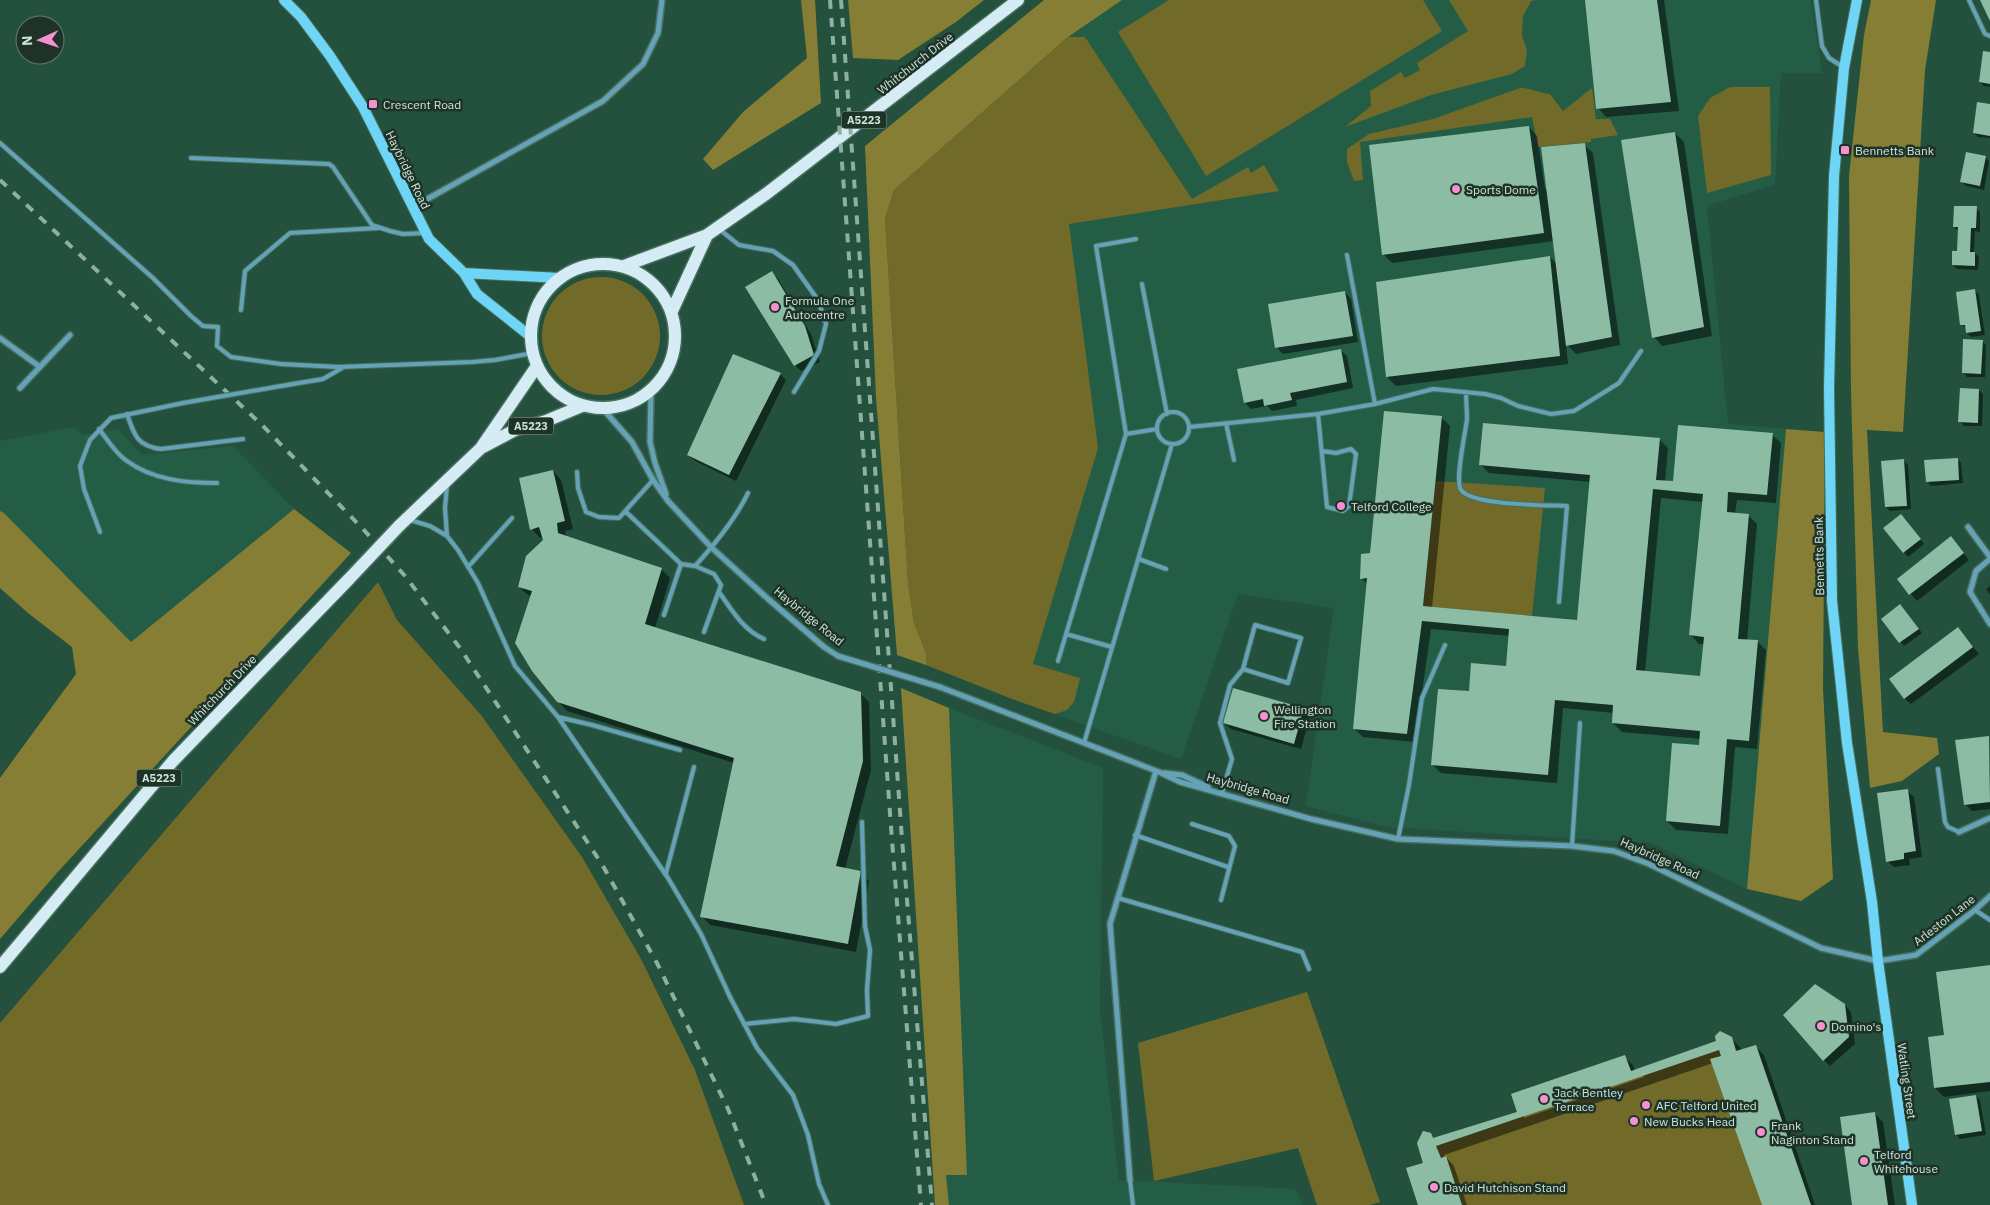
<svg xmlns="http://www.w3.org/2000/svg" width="1990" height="1205" viewBox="0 0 1990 1205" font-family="'IBM Plex Sans',sans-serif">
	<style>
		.built { fill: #245d45 }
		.green { fill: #726a29 }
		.forest { fill: #867e35 }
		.shadow { fill: #0007; fill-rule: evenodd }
		.building { fill: #8cbca4; fill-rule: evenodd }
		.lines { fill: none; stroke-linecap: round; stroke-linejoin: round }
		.lane-casing { stroke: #456f5c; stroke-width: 6 }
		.street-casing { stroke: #456f5c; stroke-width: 8 }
		.secondary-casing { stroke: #456f5c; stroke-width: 12 }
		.primary-casing { stroke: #456f5c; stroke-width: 15 }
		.lane { stroke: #65a2b8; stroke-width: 4 }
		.street { stroke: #65a2b8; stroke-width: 5 }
		.secondary { stroke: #6ed5f7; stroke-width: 10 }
		.primary { stroke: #d5ecf5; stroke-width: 12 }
		.rail { stroke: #8fafa0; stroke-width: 4; stroke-dasharray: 9 9; stroke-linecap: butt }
		.lane-bridge-casing { stroke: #456f5c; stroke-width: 6; stroke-linecap: butt }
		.street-bridge-casing { stroke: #456f5c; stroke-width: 8; stroke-linecap: butt }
		.primary-bridge-casing { stroke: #456f5c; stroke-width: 15; stroke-linecap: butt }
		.lane-bridge { stroke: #65a2b8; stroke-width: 4 }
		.street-bridge { stroke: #65a2b8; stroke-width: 5 }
		.primary-bridge { stroke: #d5ecf5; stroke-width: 12 }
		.poi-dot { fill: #f690d0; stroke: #1e3228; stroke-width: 2 }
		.labels { text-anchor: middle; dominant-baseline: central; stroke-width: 5; stroke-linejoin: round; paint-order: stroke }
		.shield { fill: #1e3228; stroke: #98afa3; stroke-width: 1 }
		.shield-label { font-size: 11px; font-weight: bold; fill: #cde5d8 }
		.street-label { font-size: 12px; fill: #cde5d8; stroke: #1e3228 }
		.poi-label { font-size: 12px; fill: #cde5d8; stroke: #1e3228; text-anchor: start }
	</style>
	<rect width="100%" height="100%" fill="#23513d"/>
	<path class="built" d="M1122,0H1811L1822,73H1781L1775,184L1707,206L1728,424L1786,429L1747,889L1651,843L1386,827L1306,806L1334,608L1238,594L1181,759L1012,699L926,665L1068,37Z
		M74,427L82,435L118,429L142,455L233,446L294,509L131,642L4,513L0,511V441Z
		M949,708L1103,768L1100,1009L1119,1180L1296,1189L1302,1205H949L945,1175H967Z"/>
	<path class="green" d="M1169,0H1423L1442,31L1206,176L1118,32Z
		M1449,0H1536L1531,1L1523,16L1522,36L1527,50L1525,66L1512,74L1431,95L1345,127L1371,106L1370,91L1401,72L1405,78L1420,70L1417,63L1468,31Z
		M1068,37H1085L1192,199L1248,167L1251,173L1264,165L1279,191L1069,224L1098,448L1033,664L1080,678L1074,702L1067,710L1055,714L1012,699L926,665V653L914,623L908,583L885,218L894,190Z
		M1730,87H1770L1771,175L1707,193L1698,116L1710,98Z
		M1520,88C1532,88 1539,93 1550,94L1563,111L1592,88L1596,119H1610L1618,135L1591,139V142L1538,147L1532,117L1360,142L1363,180L1354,181L1347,162V149L1369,134L1433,119Z
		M542 336a59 59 0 1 1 118 0a59 59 0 1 1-118 0Z
		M1435,481L1545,488L1532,616L1423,606Z
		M378,582L397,620L481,715L582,857L641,959L695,1070L744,1205H0V1023Z
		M1307,992L1380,1202L1370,1205H1317L1298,1148L1154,1181L1138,1043Z
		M1720,1031L1732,1037L1737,1051L1756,1045L1811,1205H1418L1406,1168L1423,1163L1417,1143L1423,1131L1431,1133L1434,1138L1517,1112L1511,1094L1625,1055L1631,1071L1716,1041L1715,1036Z"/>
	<path class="forest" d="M801,0H815L821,103L713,170L703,159L743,112L807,58Z
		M848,0H984L956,22L898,60L853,58Z
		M1044,0H1122L1068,37L894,190L885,218L908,583L914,623L926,653V665L897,655L876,398L865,146Z
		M1871,0H1936L1925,70L1903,432L1867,430L1883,732L1937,738L1939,754L1902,781L1870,788L1858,648L1851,391L1849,176L1864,35Z
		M1786,429L1825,432L1823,689L1833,879L1801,901L1747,889Z
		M294,509L351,553L56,874L0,939V778L76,674L72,647L28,613L0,588V511L4,513L131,642Z
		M901,688L949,708L967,1175H946L949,1205H935Z"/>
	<path class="shadow" d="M1586,0H1664L1679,111L1606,117L1598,108Z
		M1990,53V87L1984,86L1980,82Z
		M1990,105V138L1978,137L1974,133Z
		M1529,127L1537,136L1545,189H1547L1584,145L1593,153L1620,345L1576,354L1566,344L1568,364L1396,386L1387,377L1550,257L1557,264L1554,241L1392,263L1383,254Z
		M1675,133L1684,142L1712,336L1662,346L1654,337Z
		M1985,157L1989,161L1984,190L1966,186L1962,182Z
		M1976,208L1980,212V232L1975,231L1974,252L1979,257L1978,270L1957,269L1953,265L1959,253V231L1954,227Z
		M771,273L778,279L811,334L820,362L801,371L795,365Z
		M1975,291L1979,295L1985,335L1971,337L1967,333V329L1962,325Z
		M1345,292L1351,299L1358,342L1283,354L1277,348L1269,305Z
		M1982,341L1986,345L1985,377H1967L1963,372Z
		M1340,350L1347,356L1353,388L1296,400L1297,406L1272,411L1267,406L1251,409L1245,403Z
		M780,374L786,380L736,481L695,461L688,455Z
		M1979,390L1983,394L1982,426H1964L1960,421Z
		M1441,417L1450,426L1432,608L1578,621L1591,482L1489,473L1480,464L1659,439L1668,448L1665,482L1674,483L1772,435L1781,443L1776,503L1737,500L1735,514L1748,515L1757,524L1747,641H1757L1766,650L1757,749L1735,747L1728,834L1676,830L1667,821L1700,747L1701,739L1622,732L1613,723L1614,713L1563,708L1557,783L1441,773L1432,764L1470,693L1507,667L1510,636L1431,629L1415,742L1363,737L1354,728L1368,585L1362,579L1371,554ZM1661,498L1703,502L1691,635L1699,644H1704L1701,678L1645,672Z
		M1957,459L1961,463L1963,483L1931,486L1927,481Z
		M1904,461L1908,465L1911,509L1890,511L1886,507Z
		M553,471L561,480L573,529L565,531L566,537L661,569L670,578L655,628L860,693L869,702L871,770L845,869L860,872L869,881L856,952L710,925L702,916L734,763L567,711L558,701L532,596L528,595L519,587L544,540L543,537L540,538L532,529Z
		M1905,519L1924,544L1908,557L1885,528Z
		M1957,544L1969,560L1917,601L1898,579Z
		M1990,586V595L1986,589Z
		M1900,605L1922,633L1904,646L1882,619Z
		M1958,629L1979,654L1911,704L1904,698Z
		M1234,689L1304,709L1310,716L1301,749L1231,729L1224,723Z
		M1989,737L1990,809L1972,811L1965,804Z
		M1907,791L1914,797L1922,857L1909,859L1910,865L1894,867L1887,861Z
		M1990,967V1091L1944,1097L1935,1088L1929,1038L1945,1036Z
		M1845,1005L1851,1012L1855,1044L1830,1066L1824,1060Z
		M1731,1038L1740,1047L1742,1051L1755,1046L1764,1055L1815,1205H1763L1713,1063L1444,1155L1454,1166L1467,1205H1420L1424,1164L1430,1134L1435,1139L1519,1112L1624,1057L1633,1065L1635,1071ZM1643,1074L1644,1077L1524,1118V1115Z
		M1976,1096L1980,1100L1986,1135L1960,1139L1956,1134Z
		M1874,1113L1883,1122L1895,1205H1854Z"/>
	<path class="building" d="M1585,0H1657L1671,102L1596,109Z
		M1980,0H1990V21Z
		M1983,51L1990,52V84L1979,82Z
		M1977,102L1990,104V136L1973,133Z
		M1529,126L1544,233L1382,255L1369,145Z
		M1675,132L1704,327L1652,338L1621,140Z
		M1585,143L1612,337L1566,346L1541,147Z
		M1966,152L1986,156L1980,186L1960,182Z
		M1954,206H1977L1976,228H1971L1970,252H1975V266L1952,265V251H1957L1958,227H1953Z
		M1550,256L1560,356L1386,377L1376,282Z
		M772,271L805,326L814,355L794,366L745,287Z
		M1975,289L1981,331L1966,333L1965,325H1960L1956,292Z
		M1345,291L1353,336L1275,348L1268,304Z
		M1963,339L1983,340L1981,374L1962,373Z
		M1341,349L1347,382L1290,393L1292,400L1264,406L1263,399L1244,403L1237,369Z
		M733,354L781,373L729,475L687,455Z
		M1960,388L1979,389L1978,423L1958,422Z
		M1384,411L1442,416L1423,606L1577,620L1590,475L1479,465L1483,423L1660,438L1656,480L1673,481L1678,425L1773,433L1767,495L1728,492L1727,512L1749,514L1738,639L1758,640L1749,741L1727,739L1720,826L1666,821L1672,743L1699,745L1700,731L1612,723L1613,705L1555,700L1548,775L1431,765L1438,689L1469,691L1471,663L1506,666L1509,629L1422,621L1407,734L1353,729L1367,578L1360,579L1361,554L1370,553ZM1653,489L1703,494L1689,635L1704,637L1700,676L1636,670Z
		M1958,458L1959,480L1926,482L1924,460Z
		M1904,459L1907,506L1885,507L1881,461Z
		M553,470L565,521L557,523L558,533L662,568L645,624L861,692L863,761L836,866L861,871L848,944L700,917L734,758L557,702L532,671L515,643L532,591L518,587L526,556L543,540L539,527L530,530L519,478Z
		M1901,514L1921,539L1903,553L1883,528Z
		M1951,536L1964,553L1909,595L1897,579Z
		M1900,604L1919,629L1899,643L1881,619Z
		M1958,627L1973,647L1904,699L1889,679Z
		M1233,688L1304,708L1294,744L1223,723Z
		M1989,736L1990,802L1964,805L1955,740Z
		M1908,789L1916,851L1904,853V859L1886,862L1877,793Z
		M1990,965V1082L1934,1088L1928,1037L1944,1035L1936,972Z
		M1815,984L1845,1004L1849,1037L1823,1061L1783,1015Z
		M1720,1031L1732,1037L1736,1051L1756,1045L1811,1205H1762L1710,1059L1721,1056L1719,1050L1436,1146L1441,1158L1446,1156L1462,1205H1418L1406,1168L1423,1163L1417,1143L1423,1131L1431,1133L1433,1138L1517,1112L1511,1094L1625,1055L1631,1071L1716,1041L1715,1036Z
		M1976,1095L1982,1131L1955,1135L1949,1099Z
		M1875,1112L1888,1205H1852L1840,1117Z"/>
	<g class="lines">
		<defs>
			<path id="lane" d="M1816,0L1822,46L1829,58L1843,67
				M1969,0L1985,34L1990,36
				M0,143L153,278L191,316L203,326L218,327L217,346L231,357L281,364L338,367L472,362L495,360L533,353
				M191,158L329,164L333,167L372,225L390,231L403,234L425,233
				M719,229L739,245L773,251L793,265L818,300L826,324L819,351L794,392
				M1136,239L1096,246L1126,434L1157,429
				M1347,255L1375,404
				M1142,284L1167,414
				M241,310L245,271L290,233L378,228
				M281,386L323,379L342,368
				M1466,392C1466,401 1467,410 1467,419C1465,435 1456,474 1460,488C1466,506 1549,505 1567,506L1559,602
				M1157 428a16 16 0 1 1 32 0a16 16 0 1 1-32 0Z
				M127,414C134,435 137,446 161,449L243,439
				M1318,414L1327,507L1343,511L1349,506L1356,454L1351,449L1336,453L1322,451
				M1226,423L1234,460
				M1189,427L1318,414L1375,404L1433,389L1485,394L1501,398L1518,406L1551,414L1574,411L1619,383L1641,351
				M99,429C107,439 116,454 127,461C153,480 186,483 217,483
				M577,472L578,488L586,512L599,517L619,518L653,480
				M447,485L445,508L447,536
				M625,511L681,564L695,566C715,544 735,520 748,493
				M410,520L430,526L447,536L458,550L478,583L515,666L558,717L668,878L701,934L730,997L757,1048L793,1095L808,1135L819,1184L828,1205
				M100,532L84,489L80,466L90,440L111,418L183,403
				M1139,559L1166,569
				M695,566L714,574L721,585L704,632
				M468,567L512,518
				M719,592C732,610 743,630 764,639
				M664,615L681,564
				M1066,634L1112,647
				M1058,661L1126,434
				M558,717L592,725L680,750
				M1084,743L1172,444
				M1938,769L1945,822L1948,827L1959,832
				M1222,793L1232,759L1220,723L1230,685L1243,669L1255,625L1301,638L1288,683L1243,669
				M1192,824L1229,836L1235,846L1221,900
				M1135,835L1228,867
				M1398,839L1409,785L1422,698L1445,645
				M1572,846L1580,723
				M666,873L694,767
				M1118,898L1302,952L1309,969
				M1975,910L1990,920
				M744,1024L794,1019L836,1024L868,1016L867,990L870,950L865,926L862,822
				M1130,1180L1133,1205"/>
			<path id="street" d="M413,207L603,101L643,64L658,33L662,0
				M0,338L40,367
				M20,388L70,335
				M651,392L650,442L655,463L666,494
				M603,409L632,442L653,480L668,501L712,548L767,598L824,647L838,656
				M1968,527L1990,557
				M1990,559L1976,571L1970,592L1990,624
				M940,687L1159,772L1180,782L1311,819L1398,839L1572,846L1614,851L1649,864L1821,948L1878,961L1916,955L1975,910L1990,896
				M1164,773L1182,775L1208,787
				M1959,832L1990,818
				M1130,1180L1110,924L1156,771"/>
			<path id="secondary" d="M284,0L301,17L330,56L363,107L429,239L464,273L477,294L530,336
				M1857,0L1844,68L1834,176L1829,388L1832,601L1847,743L1872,902L1878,961L1912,1205
				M464,273L560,278"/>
			<path id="primary" d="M531 336a72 72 0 1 1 144 0a72 72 0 1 1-144 0Z
				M624,266L707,235L766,194L1018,0
				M672,311L707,235
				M483,447L515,430L546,421L582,406
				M399,526L481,448L537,366
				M0,967L173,761L349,579"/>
		</defs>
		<use href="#lane" class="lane-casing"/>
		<use href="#street" class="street-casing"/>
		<use href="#secondary" class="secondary-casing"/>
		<use href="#primary" class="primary-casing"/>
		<use href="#lane" class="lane"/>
		<use href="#street" class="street"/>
		<use href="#secondary" class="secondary"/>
		<use href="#primary" class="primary"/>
		<path class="rail" d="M830,0L892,840L921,1205
			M841,0L902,839L932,1205
			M0,180L262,425L363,529L405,576L460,648L603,866L658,965L728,1109L766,1205"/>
		<defs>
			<path id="lane-bridge" d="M183,403L281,386"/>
			<path id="street-bridge" d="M838,656L940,687"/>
			<path id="primary-bridge" d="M349,579L399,526"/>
		</defs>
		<use href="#lane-bridge" class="lane-bridge-casing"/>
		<use href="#street-bridge" class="street-bridge-casing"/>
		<use href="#primary-bridge" class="primary-bridge-casing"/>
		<use href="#lane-bridge" class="lane-bridge"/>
		<use href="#street-bridge" class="street-bridge"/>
		<use href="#primary-bridge" class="primary-bridge"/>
	</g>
	<g class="poi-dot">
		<rect x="368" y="99" width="10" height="10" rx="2.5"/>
		<rect x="1840" y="145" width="10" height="10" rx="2.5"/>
		<circle cx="1456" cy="189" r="5"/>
		<circle cx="775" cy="307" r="5"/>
		<circle cx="1341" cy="506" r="5"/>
		<circle cx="1264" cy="716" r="5"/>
		<circle cx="1821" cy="1026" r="5"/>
		<circle cx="1544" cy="1099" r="5"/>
		<circle cx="1646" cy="1105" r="5"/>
		<circle cx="1634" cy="1121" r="5"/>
		<circle cx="1761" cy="1132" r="5"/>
		<circle cx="1864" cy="1161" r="5"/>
		<circle cx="1434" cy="1187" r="5"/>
	</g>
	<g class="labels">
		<g class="shield">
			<rect x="841.5" y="111.5" width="45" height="17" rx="4"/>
			<rect x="508.5" y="417.5" width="45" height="17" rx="4"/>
			<rect x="136.5" y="769.5" width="45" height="17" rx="4"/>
		</g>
		<g class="shield-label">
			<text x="864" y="120">A5223</text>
			<text x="531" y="426">A5223</text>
			<text x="159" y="778">A5223</text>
		</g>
		<g class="street-label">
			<text transform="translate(915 63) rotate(-38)">Whitchurch Drive</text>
			<text transform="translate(408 170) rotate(64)">Haybridge Road</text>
			<text transform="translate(1819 556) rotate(-91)">Bennetts Bank</text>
			<text transform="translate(809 616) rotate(39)">Haybridge Road</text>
			<text transform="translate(222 690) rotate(-46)">Whitchurch Drive</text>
			<text transform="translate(1248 788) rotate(16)">Haybridge Road</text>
			<text transform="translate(1660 858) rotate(24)">Haybridge Road</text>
			<text transform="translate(1944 920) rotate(-38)">Arleston Lane</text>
			<text transform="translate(1907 1081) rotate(82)">Watling Street</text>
		</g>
		<g class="poi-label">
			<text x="383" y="104">Crescent Road</text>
			<text x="1855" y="150">Bennetts Bank</text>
			<text x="1466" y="189">Sports Dome</text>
			<text x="785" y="300">Formula One<tspan x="785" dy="14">Autocentre</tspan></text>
			<text x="1351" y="506">Telford College</text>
			<text x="1274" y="709">Wellington<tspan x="1274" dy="14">Fire Station</tspan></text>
			<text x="1831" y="1026">Domino's</text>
			<text x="1554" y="1092">Jack Bentley<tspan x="1554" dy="14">Terrace</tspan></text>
			<text x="1656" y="1105">AFC Telford United</text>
			<text x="1644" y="1121">New Bucks Head</text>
			<text x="1771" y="1125">Frank<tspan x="1771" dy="14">Naginton Stand</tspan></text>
			<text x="1874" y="1154">Telford<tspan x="1874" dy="14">Whitehouse</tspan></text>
			<text x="1444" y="1187">David Hutchison Stand</text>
		</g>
	</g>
	<g transform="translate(40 40) rotate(267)"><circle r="24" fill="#1e3228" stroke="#647a6e"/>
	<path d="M0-4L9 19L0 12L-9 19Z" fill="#f690d0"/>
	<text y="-8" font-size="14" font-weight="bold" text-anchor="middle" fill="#cde5d8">N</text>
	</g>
</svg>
